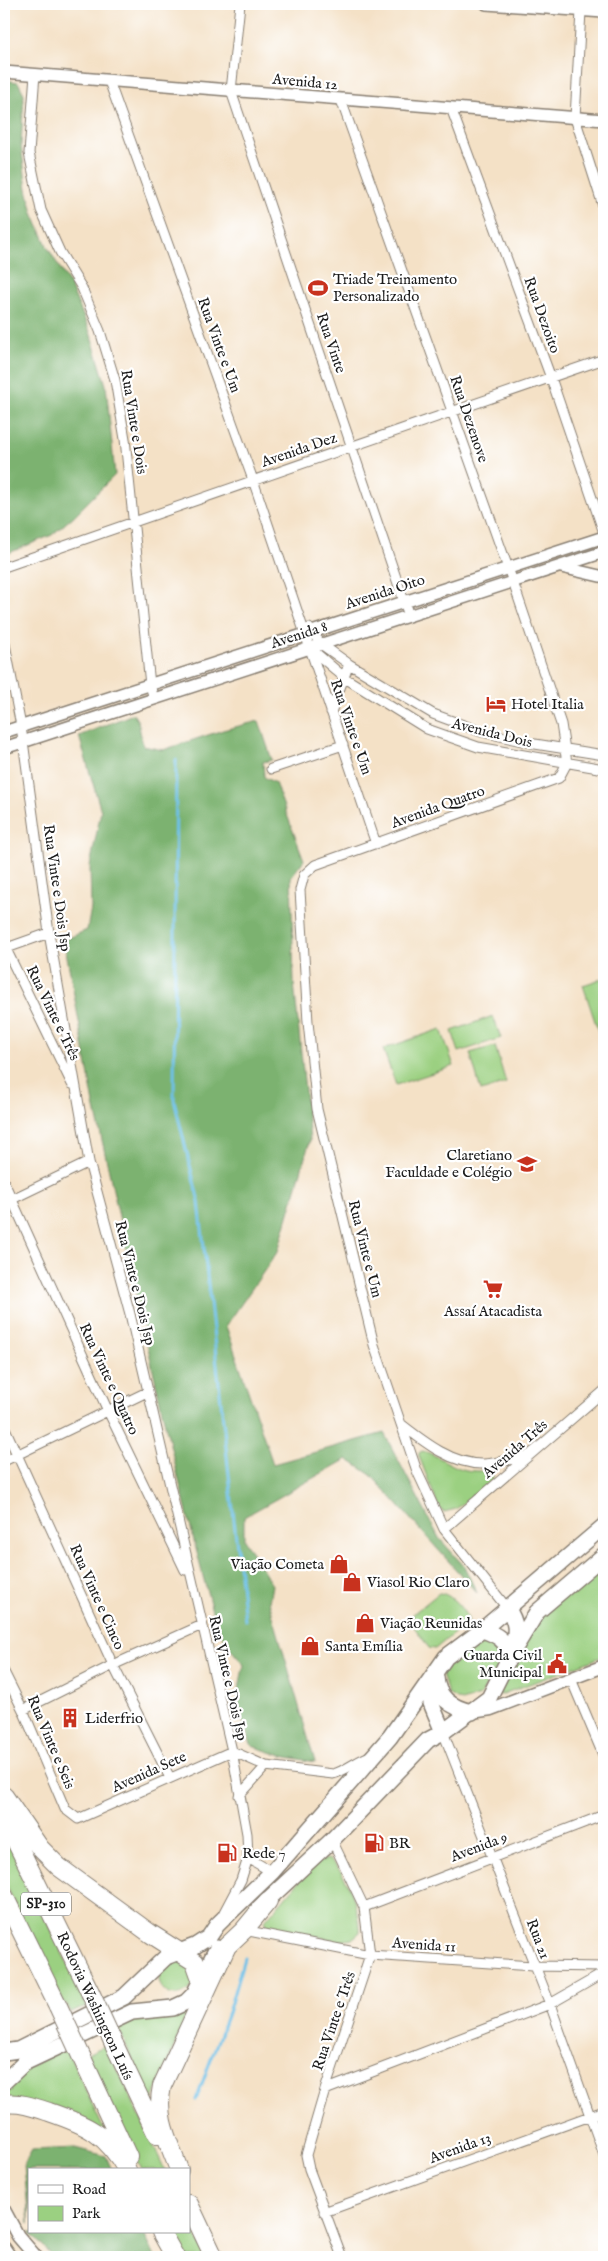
<svg xmlns="http://www.w3.org/2000/svg" width="608" height="2261" viewBox="0 0 608 2261" font-family="'IM FELL English',serif">
	<style>
		.green { fill: #9bd081; stroke: #5c764e }
		.forest { fill: #7cb26f; stroke: #4c6746 }
		.lines { fill: none; stroke-linecap: round; stroke-linejoin: round }
		.stream { stroke: #6dc1e9; stroke-width: 3 }
		.minor-casing { stroke: #887e71; stroke-width: 11 }
		.tertiary-casing { stroke: #887e71; stroke-width: 14 }
		.secondary-casing { stroke: #887e71; stroke-width: 15 }
		.primary-casing { stroke: #887e71; stroke-width: 18 }
		.motorway-casing { stroke: #887e71; stroke-width: 20 }
		.minor { stroke: #fff; stroke-width: 9 }
		.tertiary { stroke: #fff; stroke-width: 11 }
		.secondary { stroke: #fff; stroke-width: 12 }
		.primary { stroke: #fff; stroke-width: 15 }
		.motorway { stroke: #fff; stroke-width: 18 }
		.motorway-bridge-casing { stroke: #887e71; stroke-width: 20; stroke-linecap: butt }
		.motorway-bridge { stroke: #fff; stroke-width: 18 }
		.labels { text-anchor: middle; dominant-baseline: central; stroke-width: 4.5; stroke-linejoin: round; paint-order: stroke }
		.shield { fill: #fff; stroke: #606060; stroke-width: 1 }
		.shield-label { font-size: 14px; font-weight: bold; fill: #1c1c1c }
		.street-label { font-size: 15px; fill: #1c1c1c; stroke: #fff }
		.poi-label { font-size: 15px; fill: #1c1c1c; stroke: #fff; text-anchor: start }
	</style>
	<rect width="100%" height="100%" fill="#fff"/>
	<filter id="ink" filterUnits="userSpaceOnUse"><feTurbulence type="fractalNoise" baseFrequency=".02" numOctaves="2"/><feDisplacementMap in="SourceGraphic" scale="10" xChannelSelector="R" yChannelSelector="G"/><feConvolveMatrix kernelMatrix="1 2 1 2 8 2 1 2 1" color-interpolation-filters="sRGB"/></filter>
	<filter id="wash" filterUnits="userSpaceOnUse"><feTurbulence type="fractalNoise" baseFrequency=".0096" numOctaves="4" result="noise"/><feDisplacementMap in="SourceGraphic" scale="20" xChannelSelector="R" yChannelSelector="G"/><feGaussianBlur stdDeviation="1.12" result="paint"/><feColorMatrix in="noise" values="0 0 0 0 0 0 0 0 0 0 0 0 0 0 0 0 0 1.4 0 .05"/><feComposite in="paint" operator="in"/></filter>
	<g filter="url(#wash)">
		<rect width="100%" height="100%" fill="#f4e1c6"/>
		<path class="green" d="M604,978V1049L583,985Z
			M493,1016L501,1038L459,1052L452,1031Z
			M441,1029L454,1066L396,1085L383,1049Z
			M495,1046L506,1083L481,1091L470,1053Z
			M422,1451C435,1453 451,1467 466,1470C475,1472 486,1469 493,1475V1479L456,1509L444,1512L439,1508L419,1456V1453Z
			M604,1558V1656L500,1695L497,1691L539,1613Z
			M439,1593C451,1593 464,1610 469,1621L435,1649L429,1648L410,1621L414,1613Z
			M492,1635L504,1656L480,1696L461,1701L448,1694L442,1674L444,1667L481,1637Z
			M4,1829L87,2006L71,2013L66,2003H64L4,1881Z
			M328,1859C346,1868 361,1913 360,1932L352,1939L339,1941L268,1926L265,1921L312,1866L318,1861Z
			M159 1978a17 17 0 1 1 34 0a17 17 0 1 1-34 0Z
			M189,2008L152,2102L117,2025L127,2020Z
			M106,2045L165,2170H141L87,2054Z
			M66,2048L105,2132L4,2100C4,2076 47,2057 66,2048Z
			M189,2221L206,2257H182L170,2232H189Z"/>
		<path class="forest" d="M4,80L18,82L24,94L21,145L27,189L33,213L48,248L70,285L90,332L106,385L115,475L74,516L52,535L4,555Z
			M133,714L138,721L143,746L163,750L223,730L259,721L272,760L263,762L264,777L275,783L304,860L291,877L294,983L310,1140L278,1251L226,1326L273,1464L384,1433L439,1538L464,1566L477,1593L371,1475L347,1459L244,1517V1540L272,1585L269,1602L315,1762L282,1756L252,1746C238,1712 235,1700 244,1665L228,1646L214,1619L194,1541L165,1424L94,1104L64,940L87,930L91,908L90,866L101,811L79,736Z
			M75,2148L106,2156L112,2170H29V2224L24,2164L32,2150Z
			M29,2232H143L155,2257H53Z"/>
		<g class="lines">
			<path class="stream" d="M176,760L174,1100L199,1202L245,1620
				M196,2100L228,2013L244,1958"/>
		</g>
	</g>
	<g filter="url(#ink)">
		<g class="lines">
			<defs>
				<path id="minor" d="M240,4L231,91L409,616
					M581,11L575,118L604,209
					M35,74L29,153L41,210L60,252L82,288L100,331L115,380L125,439L150,685L154,699
					M109,81L253,480L376,844
					M341,100L513,582L561,724L567,763L559,778L315,865L304,875L300,890L308,1022L317,1109L374,1345L417,1471L444,1529L507,1608
					M451,108L551,378L604,533
					M4,567L604,359
					M309,628L321,644L349,664L433,714L482,732L535,744L604,755
					M4,639L21,726L49,933L89,1162L130,1314L232,1751L247,1834L248,1858L241,1880L223,1914
					M310,648L345,678L427,729L478,747L604,769
					M331,712L349,664
					M271,769L343,745
					M4,945L72,1084
					M4,949L49,933
					M4,1182L108,1411L185,1570
					M4,1203L89,1162
					M401,1424C424,1442 453,1465 484,1464C499,1463 515,1458 530,1455
					M4,1426L113,1665L170,1778
					M4,1461L147,1392
					M444,1529L604,1391
					M4,1672L23,1710L65,1809L78,1819L232,1751
					M571,1679L604,1757
					M23,1710L113,1665L202,1625
					M443,1732L550,2004L604,2155
					M232,1751L266,1766L333,1774C348,1770 358,1759 373,1755
					M239,1796L266,1766
					M332,1840L364,1907L370,1955L325,2090L306,2155L309,2169L342,2257
					M248,1858L272,1872
					M364,1907L604,1815
					M244,1930L370,1955L533,1966L604,1967
					M325,2090L550,2004L604,1973
					M324,2212L604,2111"/>
				<path id="tertiary" d="M486,4L604,12
					M4,72L604,120
					M561,567L604,577
					M4,732L604,537
					M4,748L604,552"/>
				<path id="secondary" d="M472,1712L491,1709L604,1666
					M4,2210L18,2236L36,2257
					M4,2248L10,2257"/>
				<path id="primary" d="M507,1608C517,1622 517,1631 512,1647
					M482,1630C498,1635 506,1640 510,1656
					M434,1677L431,1703L443,1732
					M436,1677C437,1698 452,1708 472,1712
					M259,1908L332,1840L428,1740L443,1732L489,1698L510,1656L537,1612L604,1555
					M4,2052L18,2050L124,1997L166,1957L195,1946L209,1937L217,1925L272,1872L390,1737L446,1657L482,1630L604,1526
					M4,2082L24,2063L132,2012L173,2008L186,2002L194,1994L217,1948"/>
				<path id="motorway" d="M4,1796L40,1848L59,1867L151,1934L195,1962L201,1979
					M4,1817L90,1992
					M4,1896L58,2006
					M114,2044L157,2135
					M82,2058L128,2157
					M4,2104C20,2102 34,2107 49,2112C87,2125 106,2133 127,2170
					M179,2170C168,2140 155,2118 162,2086L227,1946L244,1930L268,1901
					M189,2204L214,2257
					M161,2232L175,2257"/>
			</defs>
			<use href="#minor" class="minor-casing"/>
			<use href="#tertiary" class="tertiary-casing"/>
			<use href="#secondary" class="secondary-casing"/>
			<use href="#primary" class="primary-casing"/>
			<use href="#motorway" class="motorway-casing"/>
			<use href="#minor" class="minor"/>
			<use href="#tertiary" class="tertiary"/>
			<use href="#secondary" class="secondary"/>
			<use href="#primary" class="primary"/>
			<use href="#motorway" class="motorway"/>
			<defs>
				<path id="motorway-bridge" d="M90,1992L114,2044
					M58,2006L82,2058"/>
			</defs>
			<use href="#motorway-bridge" class="motorway-bridge-casing"/>
			<use href="#motorway-bridge" class="motorway-bridge"/>
		</g>
	</g>
	<defs>
		<symbol id="stadium-bare" viewBox="-9 -9 18 18"><path d="M0-5a6.5 5 0 1 0 0 10a6.5 5 0 1 0 0-10ZM-3.5-1.8h7v3.6h-7Z" fill="#c8321e" stroke="#fff" stroke-width="2.5" paint-order="stroke"/></symbol>
		<symbol id="hotel-bare" viewBox="-9 -9 18 18"><path d="M-6-4.5h1.5V1H6V5H4.5V3h-9V5H-6ZM-4 0a1.8 1.8 0 1 1 3.6 0ZM.5 0V-2.5h3Q6-2.5 6 0Z" fill="#c8321e" stroke="#fff" stroke-width="2.5" paint-order="stroke"/></symbol>
		<symbol id="university-bare" viewBox="-9 -9 18 18"><path d="M0-5L7-2L0 1L-7-2ZM-4 1L0 2.5L4 1V4Q0 6-4 4Z" fill="#c8321e" stroke="#fff" stroke-width="2.5" paint-order="stroke"/></symbol>
		<symbol id="supermarket-bare" viewBox="-9 -9 18 18"><path d="M-6-5.5h2.5l.6 2H6L4.5 2H-2.5L-4.4-4H-6ZM-1.5 3.2a1.3 1.3 0 1 0 .1 0ZM3 3.2a1.3 1.3 0 1 0 .1 0Z" fill="#c8321e" stroke="#fff" stroke-width="2.5" paint-order="stroke"/></symbol>
		<symbol id="shop-bare" viewBox="-9 -9 18 18"><path d="M-5-2.5h2.3a2.7 3.5 0 0 1 5.4 0H5L5.5 6h-11ZM-1.5-2.5h3a1.5 2.3 0 0 0-3 0Z" fill="#c8321e" stroke="#fff" stroke-width="2.5" paint-order="stroke"/></symbol>
		<symbol id="civic-bare" viewBox="-9 -9 18 18"><path d="M-.6-6.5H3V-4.5H.6V-3L4-1V1h2V6H-6V1h2V-1L-.6-3ZM-1.2 2.5V6h2.4V2.5Z" fill="#c8321e" stroke="#fff" stroke-width="2.5" paint-order="stroke"/></symbol>
		<symbol id="building-bare" viewBox="-9 -9 18 18"><path d="M-4-6H4V6H1V3H-1V6H-4ZM-2.5-4.3h1.7v1.8h-1.7ZM.8-4.3h1.7v1.8H.8ZM-2.5-1h1.7V.8h-1.7ZM.8-1h1.7V.8H.8Z" fill="#c8321e" stroke="#fff" stroke-width="2.5" paint-order="stroke"/></symbol>
		<symbol id="fuel-bare" viewBox="-9 -9 18 18"><path d="M-5.5-6h7V0h2V4h1.3V-2.5L3-4.5l.8-.8L6-3V5H2.5V1h-1V6h-7ZM-4.2-4.7v3.2H.2V-4.7Z" fill="#c8321e" stroke="#fff" stroke-width="2.5" paint-order="stroke"/></symbol>
	</defs>
	<g fill-rule="evenodd">
		<use href="#stadium-bare" x="304" y="274" width="28" height="28"/>
		<use href="#hotel-bare" x="482" y="690" width="28" height="28"/>
		<use href="#university-bare" x="513" y="1150" width="28" height="28"/>
		<use href="#supermarket-bare" x="479" y="1275" width="28" height="28"/>
		<use href="#shop-bare" x="325" y="1550" width="28" height="28"/>
		<use href="#shop-bare" x="338" y="1568" width="28" height="28"/>
		<use href="#shop-bare" x="351" y="1609" width="28" height="28"/>
		<use href="#shop-bare" x="296" y="1632" width="28" height="28"/>
		<use href="#civic-bare" x="543" y="1650" width="28" height="28"/>
		<use href="#building-bare" x="56" y="1704" width="28" height="28"/>
		<use href="#fuel-bare" x="360" y="1829" width="28" height="28"/>
		<use href="#fuel-bare" x="213" y="1839" width="28" height="28"/>
	</g>
	<g class="labels">
		<rect class="shield" x="21" y="1892.5" width="50" height="23" rx="4"/>
		<g class="shield-label">
			<text x="46" y="1904">SP-310</text>
		</g>
		<g class="street-label">
			<text transform="translate(305 82) rotate(5)">Avenida 12</text>
			<text transform="translate(542 315) rotate(70)">Rua Dezoito</text>
			<text transform="translate(331 343) rotate(71)">Rua Vinte</text>
			<text transform="translate(219 345) rotate(70)">Rua Vinte e Um</text>
			<text transform="translate(469 419) rotate(71)">Rua Dezenove</text>
			<text transform="translate(134 422) rotate(81)">Rua Vinte e Dois</text>
			<text transform="translate(299 450) rotate(-19)">Avenida Dez</text>
			<text transform="translate(385 592) rotate(-18)">Avenida Oito</text>
			<text transform="translate(299 635) rotate(-18)">Avenida 8</text>
			<text transform="translate(351 727) rotate(71)">Rua Vinte e Um</text>
			<text transform="translate(492 733) rotate(14)">Avenida Dois</text>
			<text transform="translate(438 807) rotate(-20)">Avenida Quatro</text>
			<text transform="translate(57 888) rotate(82)">Rua Vinte e Dois Jsp</text>
			<text transform="translate(53 1013) rotate(64)">Rua Vinte e Três</text>
			<text transform="translate(365 1249) rotate(76)">Rua Vinte e Um</text>
			<text transform="translate(135 1283) rotate(76)">Rua Vinte e Dois Jsp</text>
			<text transform="translate(109 1379) rotate(65)">Rua Vinte e Quatro</text>
			<text transform="translate(515 1449) rotate(-41)">Avenida Três</text>
			<text transform="translate(97 1597) rotate(66)">Rua Vinte e Cinco</text>
			<text transform="translate(228 1678) rotate(77)">Rua Vinte e Dois Jsp</text>
			<text transform="translate(51 1742) rotate(67)">Rua Vinte e Seis</text>
			<text transform="translate(149 1772) rotate(-24)">Avenida Sete</text>
			<text transform="translate(479 1847) rotate(-21)">Avenida 9</text>
			<text transform="translate(538 1939) rotate(69)">Rua 21</text>
			<text transform="translate(424 1945) rotate(4)">Avenida 11</text>
			<text transform="translate(95 2006) rotate(65)">Rodovia Washington Luís</text>
			<text transform="translate(334 2021) rotate(-71)">Rua Vinte e Três</text>
			<text transform="translate(460 2148) rotate(-20)">Avenida 13</text>
		</g>
		<g class="poi-label">
			<text x="333" y="279">Triade Treinamento<tspan x="333" dy="17">Personalizado</tspan></text>
			<text x="511" y="704">Hotel Italia</text>
			<text x="512" y="1155" text-anchor="end">Claretiano<tspan x="512" dy="17">Faculdade e Colégio</tspan></text>
			<text x="493" y="1311" text-anchor="middle">Assaí Atacadista</text>
			<text x="324" y="1564" text-anchor="end">Viação Cometa</text>
			<text x="367" y="1582">Viasol Rio Claro</text>
			<text x="380" y="1623">Viação Reunidas</text>
			<text x="325" y="1646">Santa Emília</text>
			<text x="542" y="1655" text-anchor="end">Guarda Civil<tspan x="542" dy="17">Municipal</tspan></text>
			<text x="85" y="1718">Liderfrio</text>
			<text x="389" y="1843">BR</text>
			<text x="242" y="1853">Rede 7</text>
		</g>
	</g>
	<rect width="608" height="2261" fill="none" stroke="#fff" stroke-width="20"/>
	<rect x="28" y="2168" width="162" height="65" fill="#ffffff" stroke="#a4a4a4"/>
	<rect x="38" y="2185" width="25" height="8" fill="#ffffff" stroke="#a4a4a4"/>
	<text x="72" y="2194" font-size="15" fill="#1c1c1c">Road</text>
	<rect x="38" y="2206" width="25" height="15" fill="#9bd081" stroke="#a4a4a4"/>
	<text x="72" y="2218" font-size="15" fill="#1c1c1c">Park</text>
</svg>
